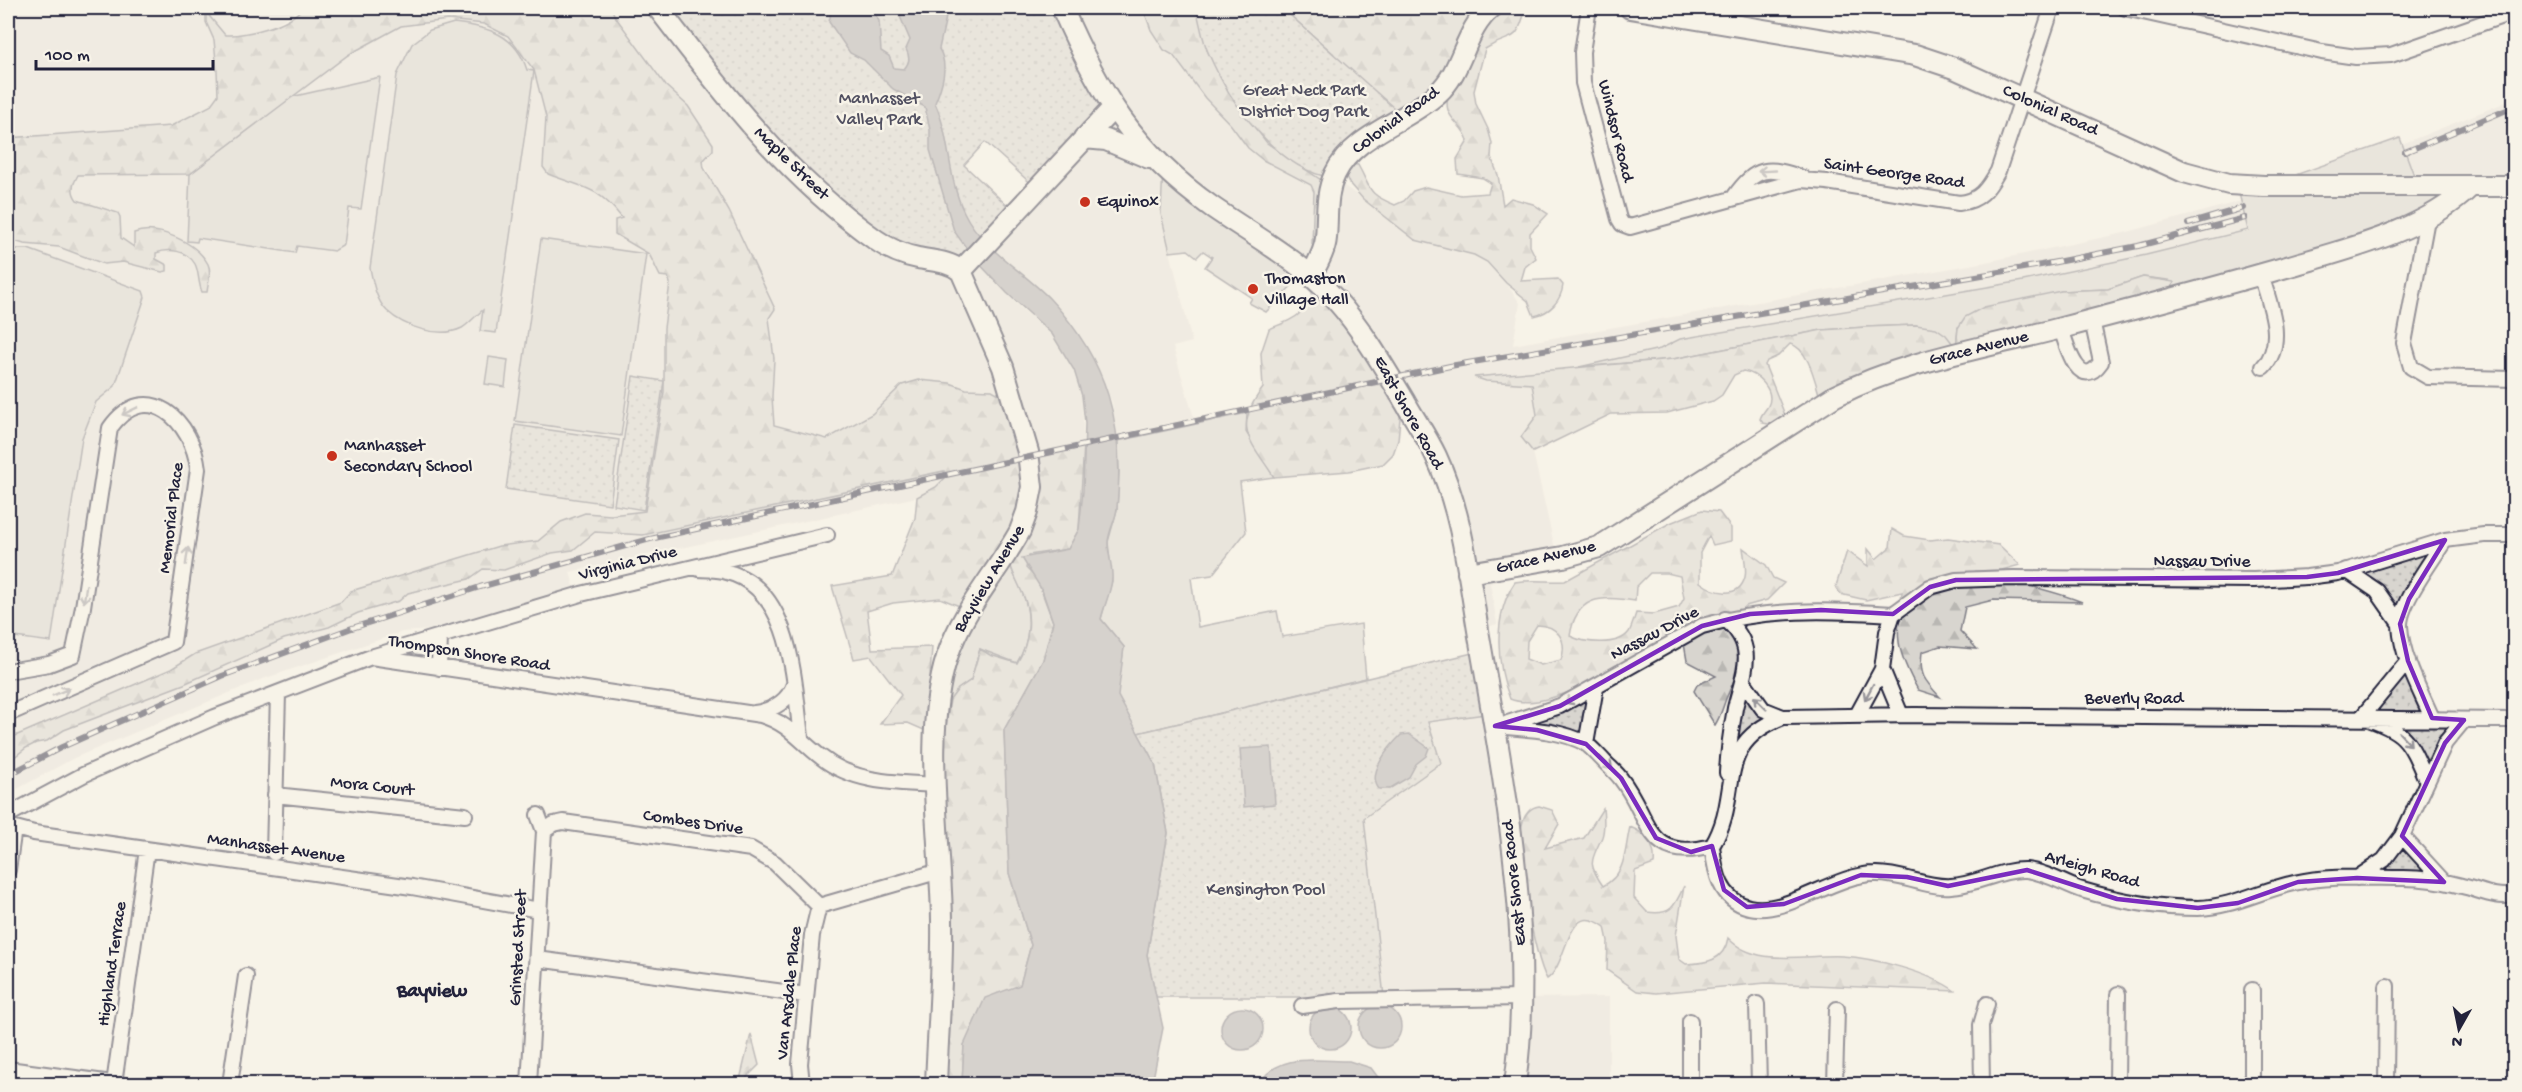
<svg xmlns="http://www.w3.org/2000/svg" width="2522" height="1092" viewBox="0 0 2522 1092" font-family="'Gochi Hand',sans-serif">
	<style>
		.built { fill: #e7e3db }
		.grass { fill: #d8d5cf; stroke: #7d7c85; stroke-width: 1.5 }
		.forest { fill: url(#forest-firs); stroke: #7d7c85; stroke-width: 1.5; fill-rule: evenodd }
		.park { fill: url(#park-dots); stroke: #7d7c85; stroke-width: 1.5 }
		.water { fill: #aeabad; stroke: #76747f; stroke-width: 1.5 }
		.lines { fill: none; stroke-linecap: round; stroke-linejoin: round }
		.street-casing { stroke: #22223b; stroke-width: 18 }
		.secondary-casing { stroke: #22223b; stroke-width: 24 }
		.street { stroke: #f7f3e8; stroke-width: 14 }
		.secondary { stroke: #f7f3e8; stroke-width: 20 }
		.rail-casing { stroke: #22223b; stroke-width: 6 }
		.rail { stroke: #f7f3e8; stroke-width: 4; stroke-dasharray: 11; stroke-linecap: butt }
		.oneway { stroke: #97959a }
		.marked { fill: none; stroke: #7b2cbf; stroke-width: 4.5; stroke-linejoin: round }
		.poi-dot { fill: #c8321e; stroke: #f7f3e8; stroke-width: 2 }
		.labels { text-anchor: middle; dominant-baseline: central; stroke-width: 5; stroke-linejoin: round; paint-order: stroke }
		.park-label { font-size: 18px; fill: #504f60; stroke: #f7f3e8 }
		.street-label { font-size: 18px; fill: #22223b; stroke: #f7f3e8 }
		.poi-label { font-size: 18px; fill: #22223b; stroke: #f7f3e8; text-anchor: start }
		.neighbourhood-label { font-size: 20px; font-weight: bold; fill: #22223b; stroke: #f7f3e8 }
	</style>
	<defs>
		<pattern id="forest-firs" width="22" height="20" patternUnits="userSpaceOnUse" patternTransform="scale(1.5)"><rect width="22" height="20" fill="#d8d5cf"/><path d="M5 1l3.5 6h-7zM16 11l3.5 6h-7z" fill="#b9b7b3"/></pattern>
		<pattern id="park-dots" width="8" height="8" patternUnits="userSpaceOnUse" patternTransform="scale(1.5)"><rect width="8" height="8" fill="#d8d5cf"/><path d="M2 2h.1M6 6h.1" fill="none" stroke="#b9b7b3" stroke-width="1.8" stroke-linecap="round"/></pattern>
	</defs>
	<rect width="100%" height="100%" fill="#f7f3e8"/>
	<filter id="ink" filterUnits="userSpaceOnUse"><feTurbulence type="fractalNoise" baseFrequency=".0167" numOctaves="2"/><feDisplacementMap in="SourceGraphic" scale="12" xChannelSelector="R" yChannelSelector="G"/><feConvolveMatrix kernelMatrix="1 2 1 2 8 2 1 2 1" color-interpolation-filters="sRGB"/></filter>
	<g filter="url(#ink)">
		<path class="built" d="M8,8H302L272,26L238,36L225,35L207,13L206,22L214,40L218,95L210,106L171,126L8,138Z
			M608,8H643L734,120L973,257L1021,308L1052,334L1064,349L1074,370L1082,396L1084,444L1030,456L919,380L903,385L872,414L827,439L774,425L772,397L774,359L769,318L775,309L703,161Z
			M1063,8H1196L1207,50L1333,178L1423,241L1489,259L1520,303L1513,345L1981,263L2124,233L2241,201L2248,229L2146,255L2023,281L1680,339L1660,349L1579,367L1476,377L1486,381L1532,383L1537,415L1521,437L1533,452L1559,567L1490,583L1497,624L1478,630L1454,510L1393,381L1450,369V363L1389,376L1317,281L1161,214L1192,342L1173,347L1194,418L1117,434L1112,402L1084,344L1061,311L986,242L1113,108Z
			M448,20L484,24L508,36L534,70L546,117L543,168L548,174L594,189L610,202L668,265L672,286L669,377L864,487L944,471L945,478L936,487L917,497L570,572L575,590L432,630L402,632L260,680L74,758L8,794V191L87,173L190,174L348,55L401,26Z
			M2514,99V185L2418,186L2402,144Z
			M1492,713L1523,998L1609,997V1084H1515L1522,998L1384,997L1364,818L1441,763L1427,722Z"/>
		<path class="grass" d="M454,23C488,27 516,34 527,70L534,71L496,333L480,331L483,310C476,315 469,324 462,328C440,339 404,327 387,311C376,300 373,283 370,268L397,75L412,44L430,30Z
			M380,77L361,209L349,208L344,245L334,251L297,246L295,253L198,238L197,242L187,241L190,174L291,97Z
			M2400,138L2418,186H2471L2447,207L2152,303L2169,280L2143,277L2108,289L2061,291L1958,327L1956,349L1916,325L1866,327L1822,330L1673,359L1579,367L1660,349L1680,339L2023,281L2146,255L2248,230L2237,185L2264,186Z
			M1163,165L1305,272L1266,312L1249,303L1252,298L1205,267L1212,257L1203,251L1197,257L1188,250L1170,252L1161,214Z
			M541,239L646,254L621,436L515,421Z
			M8,249H28L143,291L145,297L115,386L96,402L82,438L51,642L8,636Z
			M489,357L508,360L505,387L485,384Z
			M1247,413L1246,432L1274,477L1240,482L1246,532L1212,575L1191,578L1198,627L1277,611L1282,637L1361,624L1366,678L1138,733L1117,696L1124,647L1101,619L1112,581L1108,542L1117,510L1119,471L1118,441Z
			M1008,553C1010,573 1016,575 1022,592C1032,615 1030,642 1017,663L980,649L971,680L958,689L950,700L937,785L940,685Z"/>
		<path class="forest" d="M302,8H612L614,15L666,86L688,106L713,144V150L703,161L704,168L729,211L775,309L769,318L774,359L772,397L774,425L827,439L872,414L902,385L919,380L950,383L966,389L992,390L1003,396L1030,456L1084,444L1079,529L1068,549L1029,555L1026,568L1037,579L1053,622L1043,660L1004,730L1009,873L1031,945L1020,985L964,1045L962,1084H936L937,785L950,700L958,689L971,680L980,649L990,655L1017,663C1030,642 1033,613 1021,590C1015,576 1010,569 1008,554L969,610L940,598L893,603L867,611L872,649L932,647L926,731L908,723L880,724L901,695L871,656L854,659L832,586L892,576L915,518L917,497L936,487L945,478L944,471L643,535L595,532L573,550L552,553L504,570L483,569L469,579L408,593L399,601L358,613L329,627L284,639L184,684L64,730L47,741L36,743L26,748L8,762V739L171,669L195,654L341,602L351,591L499,546L538,541L561,522L585,513L611,515L645,511L664,392V328L670,283L668,277L660,276L649,254L615,234V220L622,218C596,185 583,188 548,174L543,167L546,117L534,70L508,36L484,24L448,20L401,26L348,55L190,174L78,175C73,184 70,191 77,200L118,213L120,217L121,238L134,247V233C156,224 196,242 208,264C212,272 208,283 207,292H202C198,283 199,271 195,264C187,250 169,248 156,253V259L167,265V271L162,272L123,262L104,264L59,247L24,244L8,239V138L171,126L210,106L218,95L217,71L214,40L206,22V12L225,35C245,36 290,25 302,8Z
			M1143,8H1196L1334,54L1282,8H1491L1460,61L1404,117L1207,50L1228,92L1267,143L1321,180L1323,185L1317,231L1312,244L1314,192L1311,185L1263,160L1248,148L1231,125L1205,98L1173,55L1164,50L1151,30Z
			M1507,8H1526C1515,48 1513,31 1485,49L1474,91L1476,104L1488,129L1492,143L1491,157L1498,175L1503,205L1511,198L1533,204L1548,214L1530,233V246L1536,258L1525,267L1521,281L1558,279L1563,285C1561,301 1550,313 1534,316L1528,301L1506,283L1487,262L1474,255L1415,240L1363,199L1349,183L1345,174L1348,164L1358,165C1372,190 1366,193 1395,205L1404,201L1413,191L1426,187L1461,195L1488,193L1491,183L1483,178L1458,174L1457,159L1468,141C1465,127 1452,123 1448,110C1442,93 1470,43 1482,30C1489,21 1499,14 1507,8Z
			M2143,277L2174,282L2172,289L2061,328L1822,404C1816,387 1810,348 1790,344L1778,356L1767,361L1765,365L1787,420L1774,425L1763,423L1760,419C1762,413 1765,411 1768,406C1776,390 1757,373 1743,371L1734,375L1722,395L1713,401L1667,413L1611,414L1533,452L1521,437L1537,415L1532,384L1486,381L1474,377L1673,359L1822,330L1866,327L1916,325L1936,328L1946,335L1956,348L1958,328L1965,317L1984,307L2061,291L2108,289Z
			M1317,281L1401,407L1398,440L1393,454L1383,464L1349,471L1274,477C1250,440 1232,428 1263,388L1261,353L1269,329C1302,316 1305,314 1317,281Z
			M1702,510L1719,512L1731,528V541L1713,545L1709,536L1700,553V582C1714,593 1739,600 1745,577C1747,570 1744,556 1743,548L1766,565L1773,578L1784,583L1767,600L1746,606L1727,624L1741,643C1739,669 1739,670 1728,694C1723,705 1722,714 1715,725L1694,691L1697,685L1716,676L1687,661L1682,632C1644,653 1550,716 1510,699C1496,664 1493,614 1515,582C1532,579 1548,582 1565,581L1670,523ZM1650,573H1667L1680,576L1684,598L1679,607L1654,614L1636,613C1634,619 1632,627 1629,632C1618,647 1584,643 1570,636C1576,596 1601,595 1635,601L1636,587ZM1537,625C1558,625 1568,641 1561,660L1541,665L1526,659L1527,641Z
			M1892,529L1904,536L1930,540L1948,538L1999,545L2020,565L2002,570L1975,571C2011,583 2047,588 2082,602L1993,600L1965,607L1960,631L1977,649L1940,646L1922,652C1919,675 1924,680 1940,697L1918,690C1896,650 1895,637 1902,592L1866,600L1840,594L1836,586L1847,551L1868,566V549L1876,559L1890,547Z
			M1539,806L1552,810L1559,824L1545,848L1584,838L1603,808C1604,817 1605,828 1602,837C1592,861 1586,861 1603,886C1627,873 1624,852 1630,827C1646,833 1656,846 1654,864L1635,871L1634,898L1647,912C1671,916 1675,906 1684,886L1676,936L1679,959L1686,964C1707,963 1724,961 1728,938C1756,968 1805,954 1842,956C1874,958 1929,972 1955,991L1766,983L1656,993L1637,991L1607,970L1608,941L1605,927C1565,897 1569,965 1547,979C1534,958 1515,849 1522,825C1524,815 1530,807 1539,806Z
			M751,1034L759,1065L747,1077V1084H739Z"/>
		<path class="park" d="M658,8H1062L1113,108L1036,188L985,142L964,165L1014,212L961,271L848,217Z
			M1196,8H1282L1404,117L1333,178C1277,170 1229,102 1208,52C1202,39 1200,22 1196,8Z
			M633,376L664,381L644,510L614,505Z
			M515,425L619,440L610,504L506,489Z
			M2445,540L2400,624L2377,591L2346,570Z
			M1481,651L1492,713L1428,722L1441,763L1364,818L1384,997H1156L1147,955L1168,833L1155,764L1138,733Z
			M2408,661L2432,718L2464,720L2427,782L2411,744L2362,717Z
			M1596,687L1586,744L1537,730L1528,719Z
			M1748,691L1783,717L1764,725L1727,775L1736,705Z
			M2402,836L2444,882L2357,878Z"/>
		<path class="water" d="M832,8H872L879,21L881,51L889,56L894,68L904,69C910,62 910,57 906,49L910,40L899,14V8H943L946,17L939,49C949,65 942,86 935,103C951,138 947,177 964,212C981,248 1023,271 1050,299C1108,361 1125,425 1117,508C1116,520 1108,532 1108,543C1108,555 1113,567 1112,579C1111,592 1104,606 1101,619L1124,647L1118,696L1155,764L1168,833L1147,955L1163,1028L1152,1084H962L964,1045L985,998L1020,985L1031,945L1009,873L1004,730L1043,660L1053,622L1042,590L1022,558L1068,549L1079,529L1083,491L1085,423L1082,396L1074,370L1052,334L1007,293L973,257L954,231L930,150V130L925,107L893,89L864,60L850,53L829,22Z
			M1409,734L1429,748L1426,756L1416,764L1409,777L1389,789H1379C1366,773 1390,746 1401,735Z
			M1271,747L1275,804L1244,807L1240,749Z
			M1359 1027a21 21 0 1 1 42 0a21 21 0 1 1-42 0Z
			M1309 1028a21 21 0 1 1 42 0a21 21 0 1 1-42 0Z
			M1221 1029a21 21 0 1 1 42 0a21 21 0 1 1-42 0Z
			M1349,1061L1371,1068L1383,1084H1259C1278,1052 1317,1061 1349,1061Z"/>
		<g class="lines">
			<defs>
				<path id="street" d="M1589,8L1582,52L1583,83L1619,219L1622,224L1630,227L1801,180L1827,182L1959,203C1980,201 1988,189 1998,171L2052,8
					M2125,8L2322,52L2356,57L2391,55L2514,12
					M1734,197C1756,166 1768,166 1803,178
					M2427,219L2404,343L2411,367L2428,377L2514,379
					M2261,275C2269,302 2287,343 2263,367
					M2061,328C2066,344 2079,394 2101,362L2092,320
					M699,569C708,570 719,569 727,572C793,589 794,683 801,737
					M2346,570L2377,591L2400,624
					M1725,619C1759,647 1743,674 1735,708C1731,730 1728,751 1727,773
					M374,656L581,594L827,535
					M2408,661L2362,717C2407,731 2409,740 2427,782
					M439,668L440,636
					M8,671L49,664L73,655L83,607L110,428C147,376 193,422 198,469L173,642L8,714
					M1743,681L1763,709L1783,717
					M755,713C773,710 788,702 794,684
					M1857,715L1882,669
					M1901,715L1882,669L1887,632L1893,614L1930,587L1956,580L2013,578L2254,580L2307,577L2338,573L2445,540L2484,535H2514
					M2432,718C2420,690 2402,658 2400,626C2399,604 2433,559 2445,540
					M1508,723L1560,706L1702,626C1767,608 1826,610 1893,614
					M1495,726C1524,729 1558,729 1585,743C1591,747 1597,754 1602,759C1608,766 1616,772 1621,779C1651,817 1645,864 1712,846C1744,793 1711,745 1783,717L1914,715L2514,720
					M1586,744L1596,687
					M275,795L465,815
					M8,815L83,775L215,717L371,657L761,715C788,723 800,741 821,757C853,783 897,783 937,785
					M8,826L34,833L412,887L539,910
					M544,831L554,824L563,822L751,849L775,863L819,906
					M1712,846C1715,872 1720,900 1749,907C1787,916 1834,874 1875,874C1901,873 1926,888 1951,886C1977,885 2000,869 2026,870C2046,872 2064,884 2082,890C2119,901 2160,908 2198,908C2233,907 2261,890 2294,883C2329,875 2368,878 2403,878C2422,878 2443,881 2462,886C2480,890 2495,899 2514,895
					M274,853L278,693
					M8,870L14,828
					M2357,878L2384,860L2402,836
					M2444,882L2402,836L2445,743L2464,720
					M819,906L940,871
					M537,959L806,995
					M1757,1004L1759,1084
					M1302,1006L1339,1001L1523,998
					M1690,1021V1084
					M8,1069L120,1084
					M114,1084L147,849
					M230,1084L246,976
					M529,1084L544,831L538,815
					M802,1084L800,1064L812,935L819,906
					M1835,1084L1837,1009
					M1982,1084L1981,1025L1987,1004
					M2117,1084L2118,994
					M2252,1084V990
					M2386,1084L2387,986"/>
				<path id="secondary" d="M658,8C722,92 788,178 876,240C889,249 903,255 918,258C932,261 949,261 961,271
					M1062,8C1099,93 1134,152 1212,207C1254,236 1301,261 1336,300C1363,330 1384,367 1405,402C1415,420 1427,437 1436,456C1463,514 1469,580 1480,642C1505,787 1535,937 1515,1084
					M1630,8L1915,55L1954,68L2184,172L2229,184L2264,186H2514
					M1084,138L1106,140L1149,158
					M961,271L1113,108
					M1311,276C1317,264 1325,251 1326,238C1328,216 1325,195 1335,174C1354,134 1407,122 1438,93C1464,69 1464,30 1491,8
					M1468,573L1563,557L1599,547L1835,396C1906,360 1985,348 2061,328C2138,308 2214,288 2290,266C2349,249 2426,230 2471,186
					M936,1084C938,1030 943,975 942,920C941,838 922,735 947,657C962,610 997,573 1020,531L1027,512L1032,487L1028,452L1003,367L961,271"/>
			</defs>
			<use href="#street" class="street-casing"/>
			<use href="#secondary" class="secondary-casing"/>
			<use href="#street" class="street"/>
			<use href="#secondary" class="secondary"/>
			<defs>
				<path id="rail" d="M2405,152L2514,107
					M2188,224L2243,208
					M8,775L62,747L222,676L349,629L480,587L650,539L1450,366L2041,265L2138,246L2245,218"/>
			</defs>
			<use href="#rail" class="rail-casing"/>
			<use href="#rail" class="rail"/>
		</g>
		<defs><path id="oneway-shaft" d="M-6 0H5M1.5-3L5.5 0L1.5 3" fill="none" stroke-width="1.6" stroke-linecap="round" stroke-linejoin="round" transform="scale(1.5)"/></defs>
		<g class="oneway">
			<use href="#oneway-shaft" transform="translate(1767 171) rotate(177)"/>
			<use href="#oneway-shaft" transform="translate(130 411) rotate(154)"/>
			<use href="#oneway-shaft" transform="translate(187 556) rotate(-82)"/>
			<use href="#oneway-shaft" transform="translate(85 594) rotate(98)"/>
			<use href="#oneway-shaft" transform="translate(61 692) rotate(-23)"/>
			<use href="#oneway-shaft" transform="translate(1869 692) rotate(118)"/>
			<use href="#oneway-shaft" transform="translate(1573 699) rotate(152)"/>
			<use href="#oneway-shaft" transform="translate(1760 703) rotate(-135)"/>
			<use href="#oneway-shaft" transform="translate(2405 739) rotate(47)"/>
			<use href="#oneway-shaft" transform="translate(1606 763) rotate(45)"/>
		</g>
	</g>
	<path d="M0 0H2522V1092H0ZM2445,540L2409,599L2400,624L2408,661L2432,718L2464,720L2445,743L2402,836L2444,882L2357,878L2298,882L2238,903L2198,908L2117,899L2027,870L1948,886L1907,877L1861,875L1784,904L1747,907L1724,890L1712,846L1691,852L1656,838L1621,778L1586,744L1537,730L1495,726L1560,706L1702,626L1750,614L1821,610L1893,614L1930,587L1956,580L2307,577L2338,573Z" fill="#f7f3e8" fill-opacity=".55" fill-rule="evenodd"/>
	<path class="marked" d="M2445,540L2409,599L2400,624L2408,661L2432,718L2464,720L2445,743L2402,836L2444,882L2357,878L2298,882L2238,903L2198,908L2117,899L2027,870L1948,886L1907,877L1861,875L1784,904L1747,907L1724,890L1712,846L1691,852L1656,838L1621,778L1586,744L1537,730L1495,726L1560,706L1702,626L1750,614L1821,610L1893,614L1930,587L1956,580L2307,577L2338,573Z"/>
	<g class="poi-dot">
		<circle cx="1085" cy="202" r="6"/>
		<circle cx="1253" cy="289" r="6"/>
		<circle cx="332" cy="456" r="6"/>
	</g>
	<g class="labels">
		<g class="park-label">
			<text x="1304" y="91">Great Neck Park<tspan x="1304" dy="21">DIstrict Dog Park</tspan></text>
			<text x="879" y="99">Manhasset<tspan x="879" dy="21">Valley Park</tspan></text>
			<text x="1266" y="890">Kensington Pool</text>
		</g>
		<g class="street-label">
			<text transform="translate(2050 111) rotate(24)">Colonial Road</text>
			<text transform="translate(1396 121) rotate(-36)">Colonial Road</text>
			<text transform="translate(1615 131) rotate(76)">Windsor Road</text>
			<text transform="translate(791 164) rotate(44)">Maple Street</text>
			<text transform="translate(1894 174) rotate(8)">Saint George Road</text>
			<text transform="translate(1979 349) rotate(-14)">Grace Avenue</text>
			<text transform="translate(1408 413) rotate(61)">East Shore Road</text>
			<text transform="translate(172 518) rotate(-83)">Memorial Place</text>
			<text transform="translate(1546 558) rotate(-13)">Grace Avenue</text>
			<text x="2202" y="562">Nassau Drive</text>
			<text transform="translate(628 564) rotate(-14)">Virginia Drive</text>
			<text transform="translate(990 579) rotate(-59)">Bayview Avenue</text>
			<text transform="translate(1655 634) rotate(-28)">Nassau Drive</text>
			<text transform="translate(469 654) rotate(9)">Thompson Shore Road</text>
			<text x="2134" y="699">Beverly Road</text>
			<text transform="translate(372 787) rotate(6)">Mora Court</text>
			<text transform="translate(693 823) rotate(8)">Combes Drive</text>
			<text transform="translate(276 849) rotate(8)">Manhasset Avenue</text>
			<text transform="translate(2092 870) rotate(16)">Arleigh Road</text>
			<text transform="translate(1515 883) rotate(-96)">East Shore Road</text>
			<text transform="translate(519 948) rotate(-87)">Grinsted Street</text>
			<text transform="translate(113 964) rotate(-82)">Highland Terrace</text>
			<text transform="translate(790 993) rotate(-84)">Van Arsdale Place</text>
		</g>
		<g class="poi-label">
			<text x="1097" y="202">Equinox</text>
			<text x="1265" y="279">Thomaston<tspan x="1265" dy="21">Village Hall</tspan></text>
			<text x="344" y="446">Manhasset<tspan x="344" dy="21">Secondary School</tspan></text>
		</g>
		<g class="neighbourhood-label">
			<text x="432" y="992">Bayview</text>
		</g>
	</g>
	<rect width="2522" height="1092" fill="none" stroke="#f7f3e8" stroke-width="30"/>
	<rect x="15" y="15" width="2492" height="1062" fill="none" stroke="#22223b" stroke-width="2" filter="url(#ink)"/>
	<g transform="translate(2459 1029) rotate(189)" stroke="#f7f3e8" stroke-width="4.5" paint-order="stroke">
	<path d="M0-4.5L10 22L0 15L-10 22Z" fill="#22223b"/>
	<text y="-9" font-size="16" font-weight="bold" text-anchor="middle" fill="#22223b">N</text>
	</g>
	<path d="M36 60v9h177v-9" fill="none" stroke="#22223b" stroke-width="3"/>
	<text x="45" y="60" font-size="18" fill="#22223b" stroke="#f7f3e8" stroke-width="4.5" paint-order="stroke">100 m</text>
</svg>
